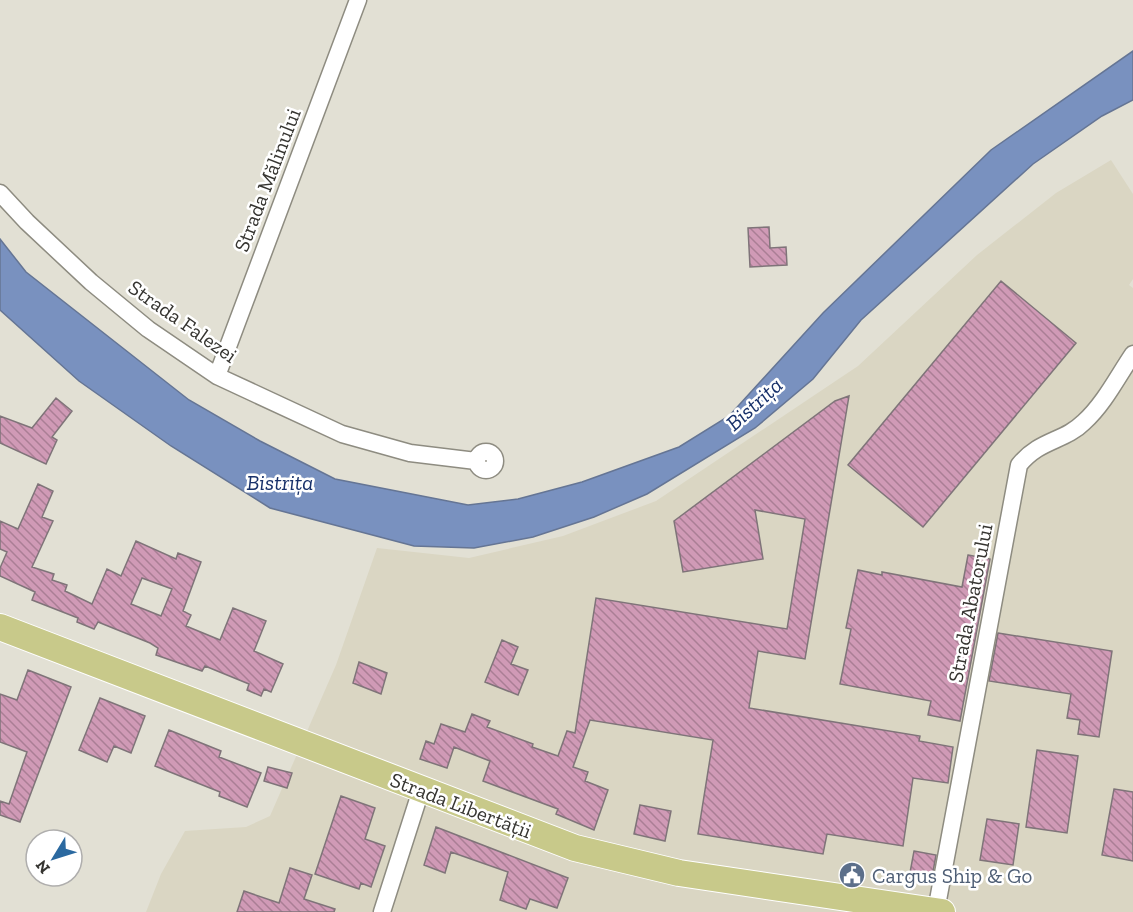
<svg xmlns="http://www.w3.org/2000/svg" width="1133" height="912" viewBox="0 0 1133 912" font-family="'Zilla Slab',serif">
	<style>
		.built { fill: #dad6c3 }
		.water { fill: #7991bf; stroke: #657594; stroke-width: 1.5 }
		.building { fill: url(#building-back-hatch); stroke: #7f7479; stroke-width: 1.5; fill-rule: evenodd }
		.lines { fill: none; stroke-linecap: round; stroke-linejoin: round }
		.minor-casing { stroke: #8e8c81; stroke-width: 19 }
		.primary-casing { stroke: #fff; stroke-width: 28 }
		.minor { stroke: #fff; stroke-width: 16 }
		.primary { stroke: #c8c98a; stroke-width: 26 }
		.labels { text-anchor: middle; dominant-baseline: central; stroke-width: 5; stroke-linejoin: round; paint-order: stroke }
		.street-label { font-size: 21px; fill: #363531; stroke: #fff }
		.service-label { font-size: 21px; fill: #4e5e75; stroke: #fff; text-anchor: start }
		.water-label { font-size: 22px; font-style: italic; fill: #18316a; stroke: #fff }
	</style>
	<defs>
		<pattern id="building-back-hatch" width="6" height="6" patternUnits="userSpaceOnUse" patternTransform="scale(1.5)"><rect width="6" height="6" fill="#d09ab6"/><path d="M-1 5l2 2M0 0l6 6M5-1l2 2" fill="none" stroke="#aa7e95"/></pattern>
	</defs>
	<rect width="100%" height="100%" fill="#e2e0d4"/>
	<path class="built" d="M1111,160L1133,194V279L1129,285L1133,288V912H146L161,874L185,831L246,827L270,816L336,665L377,548L469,558L563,536L656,501L858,366L977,255L1056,193Z"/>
	<path class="water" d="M1133,51V100L1102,116L1033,164L861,320L813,379L755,428L647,494L594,517L533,537L474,548L414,546L270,508L171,446L79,381L0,310V239L26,272L189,400L260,441L335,479L468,505L518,499L582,482L679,447L729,416L823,313L991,150Z"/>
	<path class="building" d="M769,227L770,248L786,247L787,265L750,267L748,228Z
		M1001,281L1076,343L923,527L848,465Z
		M849,396L805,659L758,651L749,708L920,736L919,741L953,747L948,783L913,778L903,846L827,834L823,854L698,834L713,740L590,720L573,767L588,772L585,781L608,790L594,830L556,814L558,809L483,781L490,761L454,747L447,768L420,759L426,741L434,744L441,724L465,732L472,714L490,721L487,727L533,744L532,747L558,756L567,731L575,733L596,598L787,629L805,519L755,510L763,559L683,572L674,521L835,401Z
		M56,398L72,411L52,437L57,440L46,464L0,443V416L32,428Z
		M38,484L53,491L42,517L53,521L32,567L54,574L52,580L67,585L65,591L92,604L107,569L121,576L136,541L176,559L178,553L201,562L183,611L191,615L186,626L220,640L233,608L266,621L254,651L283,664L271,692L264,689L261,696L247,690L249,684L205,666L202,671L156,655L158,648L150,643L98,622L94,629L77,622L78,618L32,600L35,592L0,576V568L7,552L0,549V521L18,529ZM142,578L172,589L161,616L131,604Z
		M968,555L990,559L960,721L928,715L931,701L840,684L851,629L846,628L858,570L882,575V572L962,587Z
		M998,633L1112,651L1099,737L1078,734L1080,720L1067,718L1071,694L989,681Z
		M502,640L518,647L511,664L528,670L518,695L485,682Z
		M359,662L387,673L381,694L353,683Z
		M28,670L71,687L20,822L0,815V801L9,804L27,752L0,742V694L17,700Z
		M100,698L145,716L131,753L114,746L107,762L79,750Z
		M169,730L221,751L219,757L261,773L247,807L219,796L220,792L155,766Z
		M1037,750L1078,756L1067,833L1026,827Z
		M268,767L292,773L287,788L264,781Z
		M1114,789L1133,792V861L1102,855Z
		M341,796L375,808L365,839L385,846L371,887L361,883L359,889L315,874Z
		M640,805L671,811L665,841L634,834Z
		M987,819L1019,824L1013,865L980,860Z
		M436,827L568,878L557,908L530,899L526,909L500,900L508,872L451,852L445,873L424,865Z
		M914,851L936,855L931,883L909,878Z
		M290,868L312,875L304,899L335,909L334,912H237L244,891L279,903Z"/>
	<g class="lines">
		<defs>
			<path id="minor" d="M0,193L27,222L91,282L148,329L217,376L342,434L410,453L476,461
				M217,376L358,0
				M477 461a9 9 0 1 1 18 0a9 9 0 1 1-18 0Z
				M936,911L1019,465C1040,439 1064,442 1084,422C1104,404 1118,376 1133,354
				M382,912L421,790"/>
			<path id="primary" d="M0,627L575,848L679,873L942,912"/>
		</defs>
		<use href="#minor" class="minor-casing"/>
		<use href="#primary" class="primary-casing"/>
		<use href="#minor" class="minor"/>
		<use href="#primary" class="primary"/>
	</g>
	<defs>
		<symbol id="civic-disc" viewBox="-11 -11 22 22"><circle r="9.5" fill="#5c6f8a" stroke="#fff"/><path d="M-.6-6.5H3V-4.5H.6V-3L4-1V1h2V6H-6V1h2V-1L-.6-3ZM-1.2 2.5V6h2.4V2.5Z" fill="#fff"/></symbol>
	</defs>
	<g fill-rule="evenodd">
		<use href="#civic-disc" x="837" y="860" width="30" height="30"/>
	</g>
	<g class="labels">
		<g class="street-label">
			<text transform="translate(267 180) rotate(-69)">Strada Mălinului</text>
			<text transform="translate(183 321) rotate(35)">Strada Falezei</text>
			<text transform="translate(970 603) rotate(-79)">Strada Abatorului</text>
			<text transform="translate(461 805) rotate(21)">Strada Libertății</text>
		</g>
		<g class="service-label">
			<text x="872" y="875">Cargus Ship &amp; Go</text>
		</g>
		<g class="water-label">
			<text transform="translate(754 404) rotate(-42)">Bistrița</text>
			<text x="280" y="482">Bistrița</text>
		</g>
	</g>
	<g transform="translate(54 858) rotate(232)"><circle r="28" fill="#ffffff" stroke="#afaead" stroke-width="1.5"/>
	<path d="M0-4.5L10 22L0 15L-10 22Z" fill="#2b69a0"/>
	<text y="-9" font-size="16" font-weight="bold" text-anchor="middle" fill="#363531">N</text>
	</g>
</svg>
